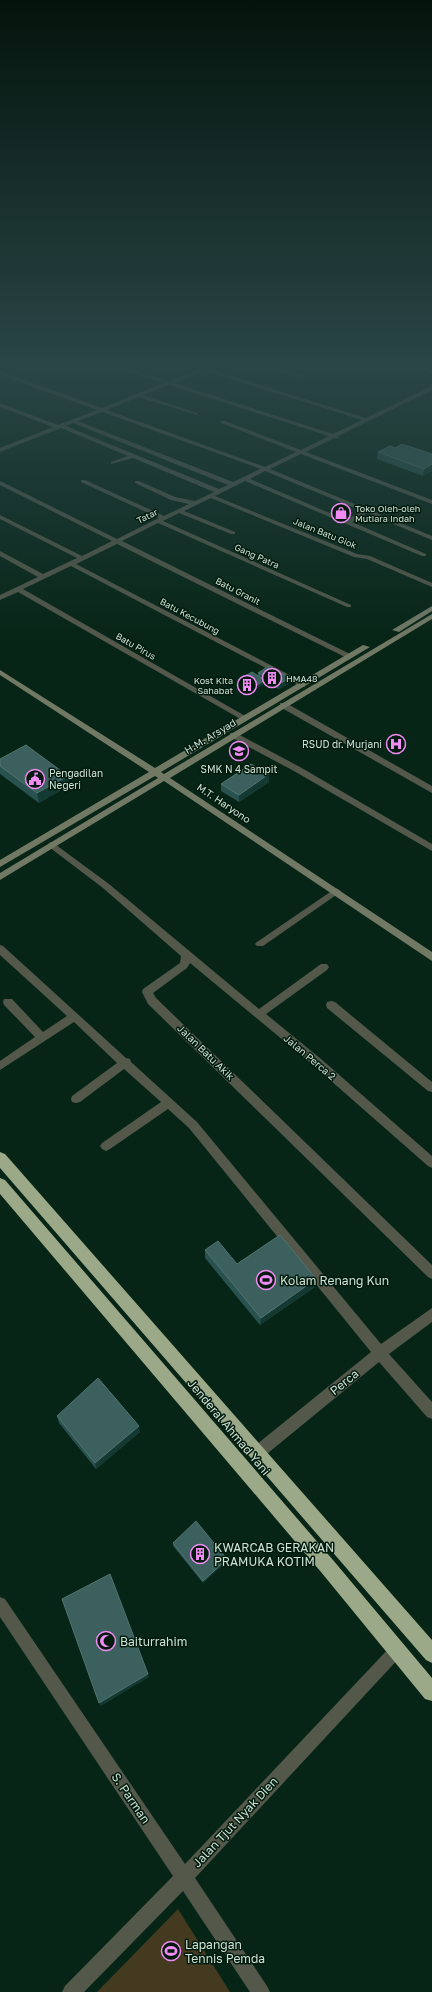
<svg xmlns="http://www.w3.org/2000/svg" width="432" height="1992" viewBox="0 0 432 1992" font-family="'Golos Text',sans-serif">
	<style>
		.green { fill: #433a20 }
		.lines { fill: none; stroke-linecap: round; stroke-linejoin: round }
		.street { fill: #53584b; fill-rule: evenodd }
		.secondary { fill: #717965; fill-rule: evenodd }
		.highway { fill: #9ca989; fill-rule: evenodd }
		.wall { fill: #29514f }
		.shaded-wall { fill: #133932 }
		.building { fill: #3b605e; stroke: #527470 }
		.labels { text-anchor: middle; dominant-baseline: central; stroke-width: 3; stroke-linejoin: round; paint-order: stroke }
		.far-poi-label { font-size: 9px; fill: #d0e1d6; stroke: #001b0d; text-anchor: start }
		.far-street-label { font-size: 9px; fill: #d0e1d6; stroke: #001b0d }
		.street-label { font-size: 10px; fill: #d0e1d6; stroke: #001b0d }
		.poi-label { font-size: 10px; fill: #d0e1d6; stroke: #001b0d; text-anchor: end }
		.near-poi-label { font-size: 12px; fill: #d0e1d6; stroke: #001b0d; text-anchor: start }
		.near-street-label { font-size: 12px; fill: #d0e1d6; stroke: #001b0d }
	</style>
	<rect width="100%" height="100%" fill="#062516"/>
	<path class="green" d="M178,1909L230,1992H97Z"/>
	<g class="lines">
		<path class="street" d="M103,363H109L168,382L217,363H222L209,369L366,418L432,386V390L338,436L339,438H334L306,452L432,500V504L301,454L270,469L432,536V540L367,513L352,522L426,554V556H422L245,481L215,496L357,554L370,556L432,583V587L367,559L354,557L211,498L184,511L235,532V534H231L179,513L163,521L351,605V607H347L158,523L122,541L352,655L353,657L349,659L117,544L76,564L305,683V687H302L71,566L23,589L247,717V721H244L18,592L0,600V595L38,577L0,556V551L43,574L77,558L0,519V515L82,556L112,541L0,485V481L117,539L159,518L81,482V480H85L164,516L189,504L171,500L135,483V481H139L175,497L195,501L214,492L133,458L111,464V462L128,456L61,428L0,452V448L53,427L0,407V403L58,425L97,410L0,375V371L102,408L164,383L103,364ZM205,371L362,420L333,434L174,383ZM169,385L329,436L301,450L225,421H221V423L296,452L265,467L107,410L138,397L197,415V413L143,395ZM102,412L253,466L260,469L233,482L78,421ZM73,423L228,485L219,489L66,426ZM265,471L362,511L346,520L250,479Z
			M255,363H261L304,376L299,377L255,364Z
			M405,363H410L432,370V374Z
			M280,703H286L432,786V793L280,707Z
			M230,733H236L300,767L432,844V851L294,771L230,737Z
			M52,842L109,884L259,1009L321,964H327L329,967L327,970L266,1014L321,1059L432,1156V1168L428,1166L313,1065L190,963L187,968L153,993L156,998L432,1265V1279L428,1277L148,1004L142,992L143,989L180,963L181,956L103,888L49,847L48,845L49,843Z
			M336,888L341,891L339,893L263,946H257L255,944L257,942Z
			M0,945L3,946L126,1058L130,1059L131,1062L197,1122L381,1344L432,1308V1322L389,1354L432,1402V1419L427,1417L379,1362L262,1458L257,1460L252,1458L250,1453L252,1448L371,1352L189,1128L168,1109L110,1149L106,1151L102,1149L100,1146L102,1143L161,1102L124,1069L80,1102L76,1103L72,1102L71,1099L72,1096L117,1063L74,1022L0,1070V1061L35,1037L4,1005L3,1002L4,999H12L43,1032L67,1016L0,955Z
			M331,1001L335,1002L432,1082V1092L428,1091L327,1008L326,1005L327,1002Z
			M0,1597L5,1599L185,1864L392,1645L397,1642L402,1645L405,1650L402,1655L195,1878L267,1986L270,1992H250L183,1891L84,1992H62L65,1986L173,1876L0,1617Z"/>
		<path class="secondary" d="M432,606V611L399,632L392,630Z
			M432,614V619L170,778L432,952V961L164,781L0,880V873L158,778L155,776L0,867V860L149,772L0,675V670L155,768L363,645L370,647L161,772L164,774Z"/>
		<path class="highway" d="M0,1152L5,1154L432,1640V1663L426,1660L0,1168Z
			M0,1178L5,1180L333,1560L432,1678V1701L425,1699L321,1572L0,1194Z"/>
	</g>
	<path class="wall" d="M395,448L432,454V471L423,476L377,459L378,452Z
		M258,673L290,683L279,689L265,682V683L252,691L238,683V680L258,676Z
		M0,759L70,785L39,803L0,774Z
		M269,782L239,802L221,791V784Z
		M205,1250L237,1264L316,1279L315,1287L260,1325L205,1258Z
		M57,1416L140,1432L96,1469L59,1423Z
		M173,1543L227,1559V1561L203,1583L173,1546Z"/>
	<path class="shaded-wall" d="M432,464V471L423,476L424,469Z
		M290,678V683L279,689V684Z
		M265,680V683L252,691V688Z
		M269,774V782L239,802V795Z
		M68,776L70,785L39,803L37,793Z
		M316,1279L315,1287L260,1325L261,1318Z
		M139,1426L140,1432L96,1469L95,1463Z
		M227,1559V1561L203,1583V1581Z
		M148,1674L149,1677L101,1706L99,1703Z"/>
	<path class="building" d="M402,444L432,454V464L424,469L378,452L390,446L395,448Z
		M269,666L290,678L279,684L258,673Z
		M252,672L265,680L252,688L238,680Z
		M26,745L68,776L37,793L0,766V759Z
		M251,764L269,774L239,795L221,784Z
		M280,1235L316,1279L261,1318L205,1250L218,1241L237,1264Z
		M98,1378L139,1426L95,1463L57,1416Z
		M196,1521L227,1559L203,1581L173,1543Z
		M110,1574L148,1674L99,1703L62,1599Z"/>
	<linearGradient id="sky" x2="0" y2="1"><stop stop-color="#03140c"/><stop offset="0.57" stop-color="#2a4647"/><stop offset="1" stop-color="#2a4647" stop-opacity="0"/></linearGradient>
	<rect width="432" height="641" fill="url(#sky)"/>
	<defs>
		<symbol id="shop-ring" viewBox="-11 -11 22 22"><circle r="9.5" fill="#001b0d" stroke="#f28af3" stroke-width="1.5"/><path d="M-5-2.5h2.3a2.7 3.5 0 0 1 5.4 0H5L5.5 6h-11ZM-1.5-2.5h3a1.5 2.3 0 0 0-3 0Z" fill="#f28af3"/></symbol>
		<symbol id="building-ring" viewBox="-11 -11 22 22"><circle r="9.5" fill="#001b0d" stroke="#f28af3" stroke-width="1.5"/><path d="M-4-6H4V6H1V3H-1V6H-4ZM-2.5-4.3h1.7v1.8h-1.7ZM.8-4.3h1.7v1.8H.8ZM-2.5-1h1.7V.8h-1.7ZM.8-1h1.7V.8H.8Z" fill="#f28af3"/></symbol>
		<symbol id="hospital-ring" viewBox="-11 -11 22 22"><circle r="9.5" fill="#001b0d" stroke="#f28af3" stroke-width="1.5"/><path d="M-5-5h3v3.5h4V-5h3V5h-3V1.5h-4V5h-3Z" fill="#f28af3"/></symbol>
		<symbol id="school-ring" viewBox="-11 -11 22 22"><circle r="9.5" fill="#001b0d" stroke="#f28af3" stroke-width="1.5"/><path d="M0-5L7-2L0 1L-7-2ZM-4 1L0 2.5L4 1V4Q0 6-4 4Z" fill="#f28af3"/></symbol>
		<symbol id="civic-ring" viewBox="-11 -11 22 22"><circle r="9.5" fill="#001b0d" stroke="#f28af3" stroke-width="1.5"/><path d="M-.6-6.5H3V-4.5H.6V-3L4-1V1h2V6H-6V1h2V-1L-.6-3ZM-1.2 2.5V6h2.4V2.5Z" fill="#f28af3"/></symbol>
		<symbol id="stadium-ring" viewBox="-11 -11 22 22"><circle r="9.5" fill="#001b0d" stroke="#f28af3" stroke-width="1.5"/><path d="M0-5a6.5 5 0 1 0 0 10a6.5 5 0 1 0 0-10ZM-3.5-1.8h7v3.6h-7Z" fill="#f28af3"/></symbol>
		<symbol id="mosque-ring" viewBox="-11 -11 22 22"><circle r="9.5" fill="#001b0d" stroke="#f28af3" stroke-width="1.5"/><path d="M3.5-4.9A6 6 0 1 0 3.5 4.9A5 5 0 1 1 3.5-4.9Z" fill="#f28af3"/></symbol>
	</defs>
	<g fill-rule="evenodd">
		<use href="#shop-ring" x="330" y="502" width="22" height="22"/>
		<use href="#building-ring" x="261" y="667" width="22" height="22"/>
		<use href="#building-ring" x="236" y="674" width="22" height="22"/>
		<use href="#hospital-ring" x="385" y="733" width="22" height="22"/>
		<use href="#school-ring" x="228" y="740" width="22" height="22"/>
		<use href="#civic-ring" x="24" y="768" width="22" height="22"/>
		<use href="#stadium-ring" x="255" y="1269" width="22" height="22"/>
		<use href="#building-ring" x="189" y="1543" width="22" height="22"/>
		<use href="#mosque-ring" x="95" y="1630" width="22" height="22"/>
		<use href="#stadium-ring" x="160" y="1940" width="22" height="22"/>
	</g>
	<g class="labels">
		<g class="far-poi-label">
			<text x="355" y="508">Toko Oleh-oleh<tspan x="355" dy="10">Mutiara Indah</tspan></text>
			<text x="286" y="678">HMA48</text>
			<text x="233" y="680" text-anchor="end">Kost Kita<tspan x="233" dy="10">Sahabat</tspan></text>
		</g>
		<g class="far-street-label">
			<text transform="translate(147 516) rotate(-26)">Tatar</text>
			<text transform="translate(325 533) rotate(22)">Jalan Batu Giok</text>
			<text transform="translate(257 556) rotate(24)">Gang Patra</text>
			<text transform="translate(238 591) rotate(27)">Batu Granit</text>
			<text transform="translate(190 616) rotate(28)">Batu Kecubung</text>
			<text transform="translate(136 646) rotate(30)">Batu Pirus</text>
		</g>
		<g class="street-label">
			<text transform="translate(210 736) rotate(-31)">H.M. Arsyad</text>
			<text transform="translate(224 803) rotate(34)">M.T. Haryono</text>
			<text transform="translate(206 1052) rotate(44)">Jalan Batu Akik</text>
			<text transform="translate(310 1057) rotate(40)">Jalan Perca 2</text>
		</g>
		<g class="poi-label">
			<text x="382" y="744">RSUD dr. Murjani</text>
			<text x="239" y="769" text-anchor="middle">SMK N 4 Sampit</text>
			<text x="49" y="773" text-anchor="start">Pengadilan<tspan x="49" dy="12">Negeri</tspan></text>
		</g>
		<g class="near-poi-label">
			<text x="280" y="1280">Kolam Renang Kun</text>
			<text x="214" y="1547">KWARCAB GERAKAN<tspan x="214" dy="14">PRAMUKA KOTIM</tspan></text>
			<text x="120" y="1641">Baiturrahim</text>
			<text x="185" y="1944">Lapangan<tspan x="185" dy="14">Tennis Pemda</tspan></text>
		</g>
		<g class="near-street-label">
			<text transform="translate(344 1382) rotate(-39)">Perca</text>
			<text transform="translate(229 1427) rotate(50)">Jenderal Ahmad Yani</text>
			<text transform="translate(131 1798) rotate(56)">S. Parman</text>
			<text transform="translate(235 1822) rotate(-47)">Jalan Tjut Nyak Dien</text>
		</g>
	</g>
</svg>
